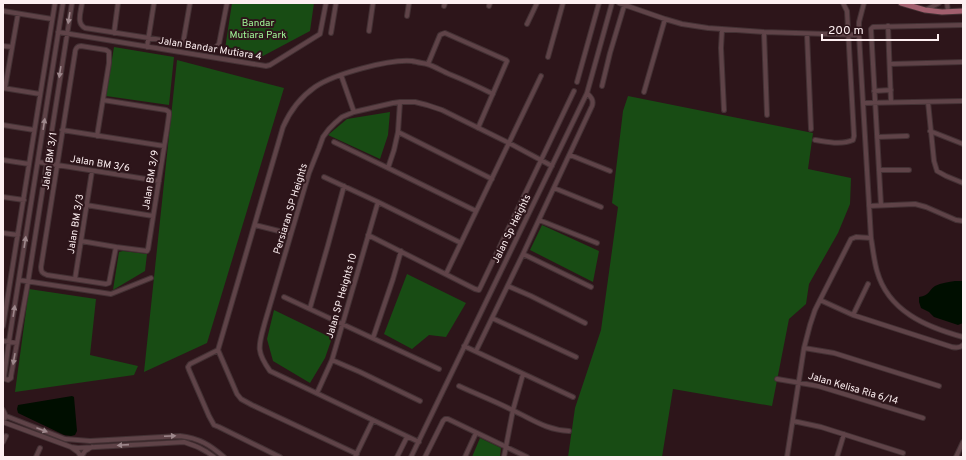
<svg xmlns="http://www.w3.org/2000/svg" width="966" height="460" viewBox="0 0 966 460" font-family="Overpass,sans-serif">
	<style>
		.green { fill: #184c14 }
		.water { fill: #000e00 }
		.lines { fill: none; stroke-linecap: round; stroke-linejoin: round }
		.minor-casing { stroke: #433134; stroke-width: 6 }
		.major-casing { stroke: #433134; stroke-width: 7 }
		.minor { stroke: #5f4348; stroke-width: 4 }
		.major { stroke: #a25f6e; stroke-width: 5 }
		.oneway { fill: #9e888c }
		.labels { text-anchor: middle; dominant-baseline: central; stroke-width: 4; stroke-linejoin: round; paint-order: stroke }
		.park-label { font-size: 10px; fill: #a0f697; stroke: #2d151a }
		.street-label { font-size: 10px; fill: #fdeff1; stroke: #2d151a }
	</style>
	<rect width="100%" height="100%" fill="#2d151a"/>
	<path class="green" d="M232,3H314L310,31L263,56L225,49Z
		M114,47L174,57L169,105L106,96Z
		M177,60L284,88L207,343L144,372Z
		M628,96L813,133L808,169L851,178L850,204L838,233L809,284L806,304L789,319L772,406L673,389L662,457H568L575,408L601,330L618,207L612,203L623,111Z
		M390,112L388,135L380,159L328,135L347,119Z
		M542,225L599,251L593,282L530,250Z
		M123,251L147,254L145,271L113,290L119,252Z
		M407,274L466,303L446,337L429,335L412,349L384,334Z
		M29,289L96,299L90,355L138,366L134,375L15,392Z
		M274,310L332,338L325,358L310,383L273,361L267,339Z
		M480,438L501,448L500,457H472Z"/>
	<path class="water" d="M955,281H963V323L958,325L934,317L929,312L921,308L919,302V297C930,295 928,291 935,286C941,283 949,282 955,281Z
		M72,396L74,397L77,431L75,435L71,436L64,435L18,413L17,409L18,405Z"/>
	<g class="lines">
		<defs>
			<path id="minor" d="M63,3L9,341L4,377L5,379L8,380L11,378V376L28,282L72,3
				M82,3C81,12 76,23 85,28L213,48H215L219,44L227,3
				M619,3L665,19L682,24L708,28L764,32L859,35
				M864,3L859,22V35L871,238C873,249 874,261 877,271C888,311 926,327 963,337
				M947,3L948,12
				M444,6L445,3
				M489,6L490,3
				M926,10L939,3
				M3,11L52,19
				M407,16L409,3
				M527,24L537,3
				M888,26L891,102
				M722,30L721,48L724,110
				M369,31L373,3
				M58,32L266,66L270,65L320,34L326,3
				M764,32L767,115
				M114,33L118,3
				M331,33L336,3
				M807,34L811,129
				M183,43L190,3
				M3,46L12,47
				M147,47L154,3
				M548,57L563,3
				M428,64L440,35L442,34L445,33L506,60L507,61L478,128
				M890,64L963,62
				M341,75L354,112
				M577,82L599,3
				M602,86L610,53L625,3
				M3,88L40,94
				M5,88L18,14
				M874,91L891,90
				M644,92L665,19
				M928,102L934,161L937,171L946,176L963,183
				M863,103L963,101
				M3,125L34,130
				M62,130L164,146
				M930,131L963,144
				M398,132L492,179
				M97,136L109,63V52L106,50L81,46C77,46 75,49 75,53L41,267C41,272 42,273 47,275L106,284L109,283L116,247
				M877,137L907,136
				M815,140C826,142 842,145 853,140L854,136L847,11L843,3
				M334,142L388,168L476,211
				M570,155L610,171
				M3,160L29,164
				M38,162L159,181
				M388,168L394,150L398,132L400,102
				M879,170H909
				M324,177L378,202L461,243
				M554,188L601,207
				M3,197L24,200
				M86,205L153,216
				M881,205L871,29L873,27L963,25
				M869,206L915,204L926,207L956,220L963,221
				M539,220L597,243
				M255,225L291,234
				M3,233L18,235
				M368,235L475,289L479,290L481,286L574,91
				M81,241L116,247L147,251L148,249L167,129L169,115V112L166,110L103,100
				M523,254L591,287
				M446,274L541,76
				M75,279L92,171
				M19,280L111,294L151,278
				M508,286L531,296L585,323
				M284,297L439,369
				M820,300L853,315L952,347C957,348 960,348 963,345
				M310,308L328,245L344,186
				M853,315L868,284
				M492,318L576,357
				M3,326L55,3
				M373,338L393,279L401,251
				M3,341L17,343
				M464,346L573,397
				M804,348L834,353L939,386
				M218,350L190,364L188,367L189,370L209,416L214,425L219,427L280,457
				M476,351L523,254L592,106C594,100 591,97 587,93
				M332,360L360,372L420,401
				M777,379L818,386L923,418
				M459,386C476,394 495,401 512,410C532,419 546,430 569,431
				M317,393L332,360L378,202
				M3,410L5,414V418
				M6,416L65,439L90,441L180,436C199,438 210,445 224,457
				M793,421L821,427L903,453
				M3,422L71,447L78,448L184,442C196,446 204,449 214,457
				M3,442L6,436
				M419,442L270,371C255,350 259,345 265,322L309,173L319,148L323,137L329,129L335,123L342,117L354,112L393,103L400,102H415L427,105L442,110L509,143L552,166
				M71,447L78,452L81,457
				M357,454L252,405L241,399L237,394L218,350L283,127C290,111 302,96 315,87C334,74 389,59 412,61C416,62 422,63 427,64C434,66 442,71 449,74C464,80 479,87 493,94
				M36,457L40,448
				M81,457L85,451L92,447
				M355,457L373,420
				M397,457L407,437
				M411,457L587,93L612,3
				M425,457L443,421L445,419H448L527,457
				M465,457L476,433
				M504,457L513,410L523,374
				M787,457L804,348L810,325L815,310L820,300L851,239L856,237L871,238
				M837,457L844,434
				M956,457L963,442"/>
			<path id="major" d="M901,3L925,10L942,12L963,11"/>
		</defs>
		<use href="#minor" class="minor-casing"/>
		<use href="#major" class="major-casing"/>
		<use href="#minor" class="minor"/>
		<use href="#major" class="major"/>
	</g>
	<defs><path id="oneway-solid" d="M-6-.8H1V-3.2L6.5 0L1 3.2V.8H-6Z"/></defs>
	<g class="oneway">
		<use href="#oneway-solid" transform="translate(69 18) rotate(99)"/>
		<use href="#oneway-solid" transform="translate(60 72) rotate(99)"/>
		<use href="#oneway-solid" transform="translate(44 124) rotate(-81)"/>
		<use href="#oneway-solid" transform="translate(25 242) rotate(-81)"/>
		<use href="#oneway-solid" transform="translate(14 311) rotate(-81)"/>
		<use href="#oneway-solid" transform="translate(14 359) rotate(100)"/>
		<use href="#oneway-solid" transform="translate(42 430) rotate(21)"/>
		<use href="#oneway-solid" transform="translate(170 436) rotate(-3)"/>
		<use href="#oneway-solid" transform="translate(123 445) rotate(176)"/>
	</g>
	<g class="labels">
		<g class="park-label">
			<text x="258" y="23">Bandar<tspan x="258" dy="12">Mutiara Park</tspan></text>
		</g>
		<g class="street-label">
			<text transform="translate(210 49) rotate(9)">Jalan Bandar Mutiara 4</text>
			<text transform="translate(50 161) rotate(-82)">Jalan BM 3/1</text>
			<text transform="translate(100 164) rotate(9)">Jalan BM 3/6</text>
			<text transform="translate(151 180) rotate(-81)">Jalan BM 3/9</text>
			<text transform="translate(291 209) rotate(-73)">Persiaran SP Heights</text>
			<text transform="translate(76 224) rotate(-81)">Jalan BM 3/3</text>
			<text transform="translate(512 229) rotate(-64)">Jalan Sp Heights</text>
			<text transform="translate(342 296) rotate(-74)">Jalan SP Heights 10</text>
			<text transform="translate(853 389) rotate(16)">Jalan Kelisa Ria 6/14</text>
		</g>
	</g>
	<rect width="966" height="460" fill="none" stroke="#fdeff1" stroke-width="8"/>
	<path d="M822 34v6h116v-6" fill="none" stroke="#fdeff1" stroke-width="2"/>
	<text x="828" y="34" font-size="12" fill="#fdeff1" stroke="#2d151a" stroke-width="3" paint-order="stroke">200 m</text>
</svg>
